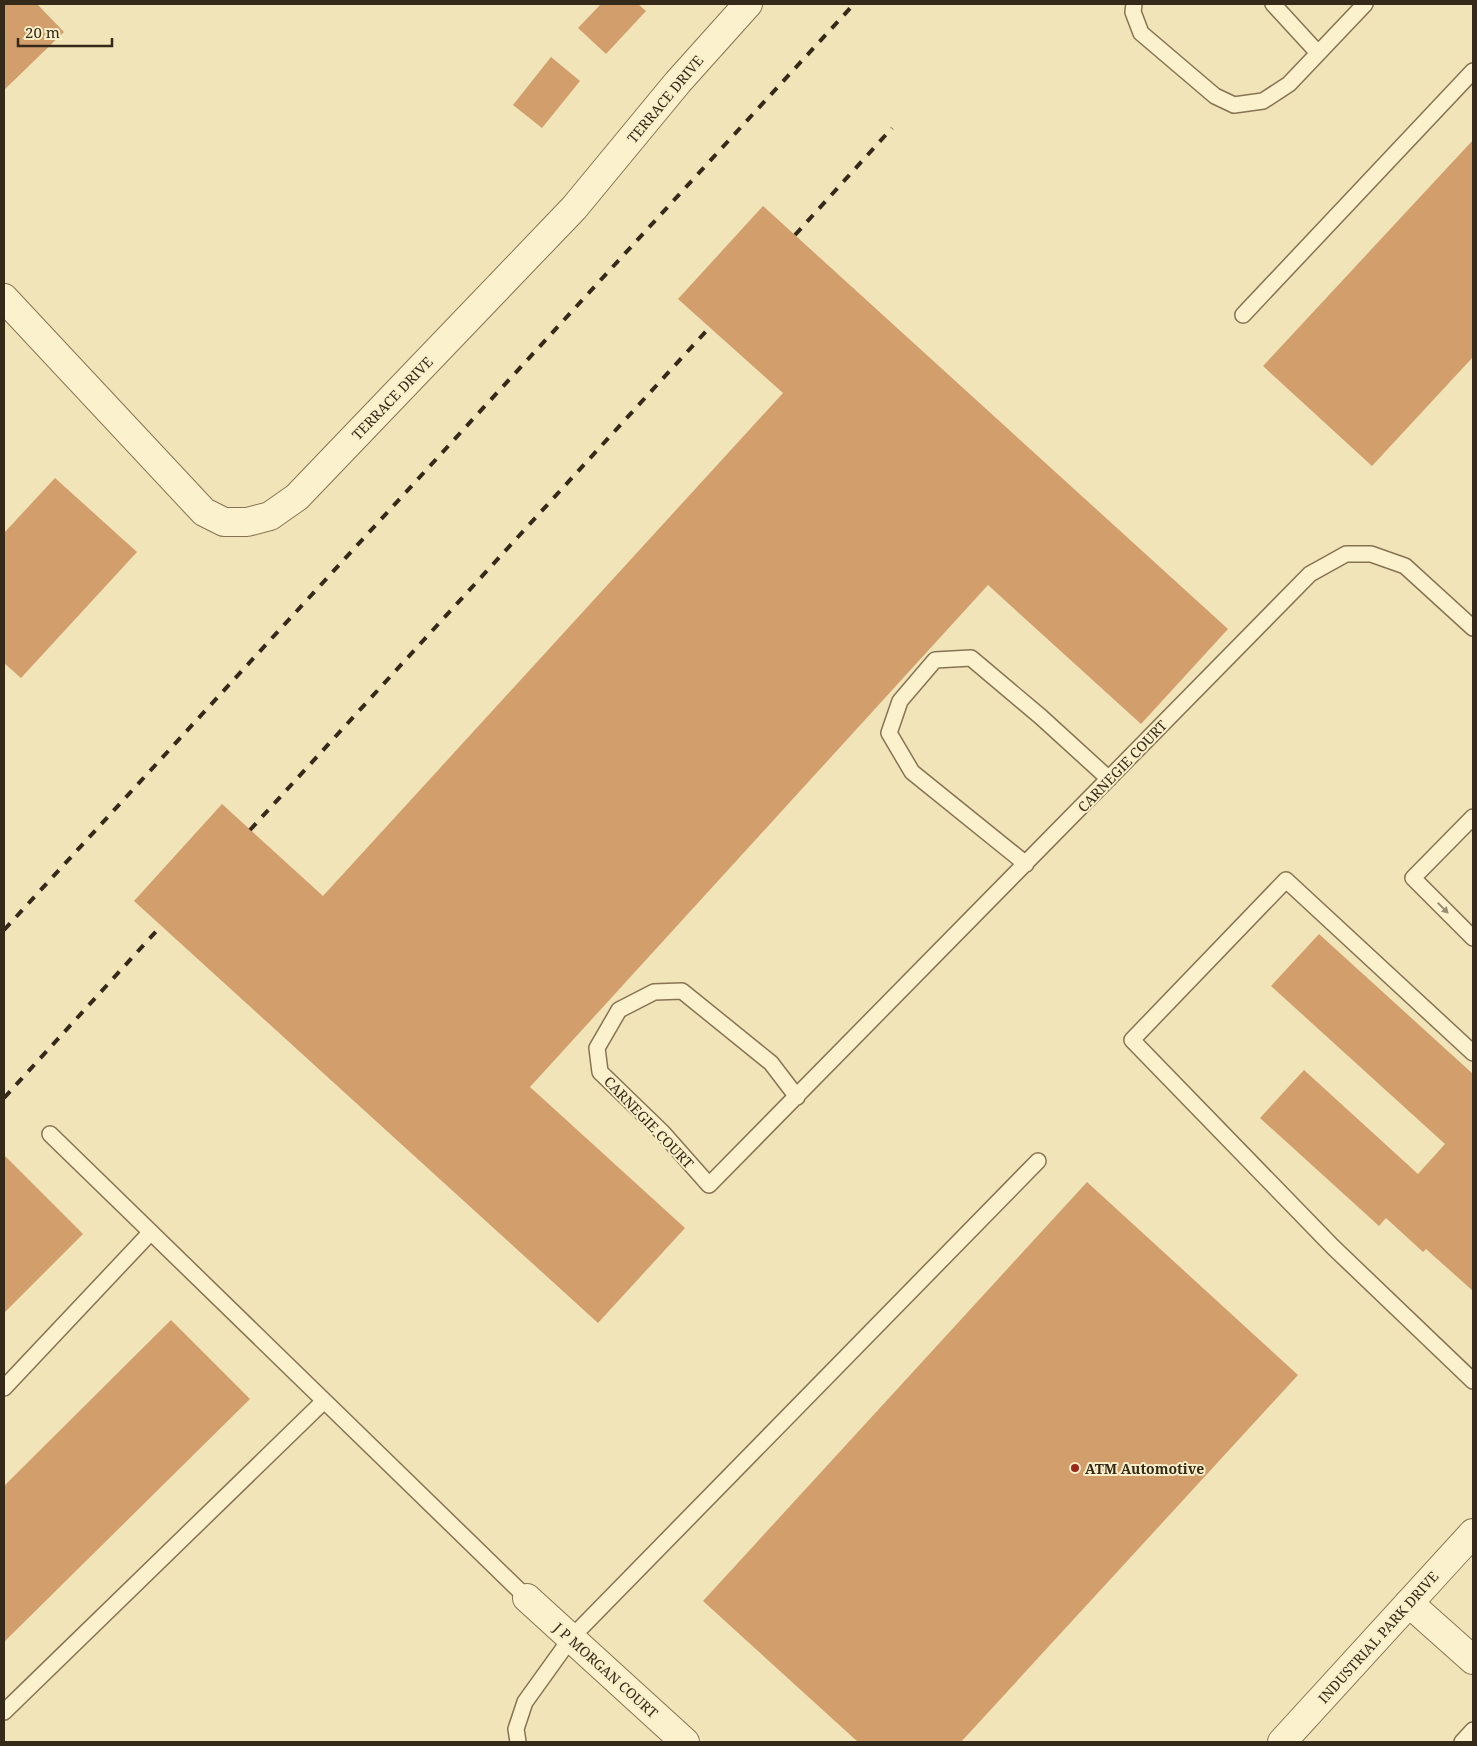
<svg xmlns="http://www.w3.org/2000/svg" width="1477" height="1746" viewBox="0 0 1477 1746" font-family="'Noto Serif',serif">
	<style>
		.building { fill: #d29e6b }
		.lines { fill: none; stroke-linecap: round; stroke-linejoin: round }
		.service-casing { stroke: #877353; stroke-width: 18 }
		.minor-casing { stroke: #877353; stroke-width: 30 }
		.tertiary-casing { stroke: #877353; stroke-width: 30 }
		.service { stroke: #fbf1cc; stroke-width: 15 }
		.minor { stroke: #fbf1cc; stroke-width: 28 }
		.tertiary { stroke: #fbf1cc; stroke-width: 28 }
		.rail { stroke: #352919; stroke-width: 4; stroke-dasharray: 9 9; stroke-linecap: butt }
		.oneway { fill: #988d72 }
		.poi-dot { fill: #9a281f; stroke: #f8eec8; stroke-width: 2 }
		.labels { text-anchor: middle; dominant-baseline: central; stroke-width: 4; stroke-linejoin: round; paint-order: stroke }
		.street-label { font-size: 14px; fill: #352919; stroke: #f8eec8 }
		.poi-label { font-size: 14px; font-weight: bold; fill: #352919; stroke: #f8eec8; text-anchor: start }
	</style>
	<rect width="100%" height="100%" fill="#f1e4b9"/>
	<path class="building" d="M4,4H37L64,32L4,90Z
		M601,4H638L646,11L606,54L578,28Z
		M551,57L580,81L542,128L513,105Z
		M1473,140V357L1372,466L1263,366Z
		M763,206L1228,629L1141,724L988,585L530,1087L685,1228L598,1323L134,901L222,804L323,896L783,393L678,299Z
		M55,478L137,552L21,678L4,663V533Z
		M1319,934L1473,1074V1291L1426,1249L1423,1252L1386,1218L1379,1226L1260,1118L1304,1070L1418,1174L1445,1144L1271,986Z
		M4,1155L83,1234L4,1313Z
		M1087,1182L1298,1375L961,1742H858L703,1601Z
		M171,1320L250,1399L4,1642V1486Z"/>
	<g class="lines">
		<defs>
			<path id="service" d="M1134,4L1133,12L1141,33L1215,96L1234,105L1263,101L1289,84L1365,4
				M1273,4L1318,53
				M1243,315L1473,71
				M1473,817L1413,878L1473,938
				M1026,864L912,772L889,733L900,701L935,660L971,658L1041,717L1109,779
				M1473,1053L1286,880L1132,1040L1333,1247L1473,1381
				M797,1097L771,1063L682,991L654,992L619,1010L597,1048L600,1072L663,1133L709,1185L1310,574L1346,554H1371L1405,566L1473,628
				M50,1134L527,1598
				M4,1388L151,1232
				M4,1712L324,1401
				M518,1742L516,1729L525,1702L571,1638L1038,1161
				M1462,1742L1473,1730"/>
			<path id="minor" d="M4,298L204,512L224,522H247L270,516L297,497L574,208L678,82L748,4
				M527,1598L685,1742
				M1409,1603L1473,1660"/>
			<path id="tertiary" d="M1282,1742L1473,1533"/>
		</defs>
		<use href="#service" class="service-casing"/>
		<use href="#minor" class="minor-casing"/>
		<use href="#tertiary" class="tertiary-casing"/>
		<use href="#service" class="service"/>
		<use href="#minor" class="minor"/>
		<use href="#tertiary" class="tertiary"/>
		<path class="rail" d="M795,235L892,128
			M250,830L709,328
			M4,930L854,4
			M4,1098L161,926"/>
	</g>
	<defs><path id="oneway-solid" d="M-6-.8H1V-3.2L6.5 0L1 3.2V.8H-6Z" transform="scale(1.25)"/></defs>
	<use class="oneway" href="#oneway-solid" transform="translate(1443 908) rotate(45)"/>
	<circle class="poi-dot" cx="1075" cy="1468" r="5"/>
	<g class="labels">
		<g class="street-label">
			<text transform="translate(665 99) rotate(-50)">TERRACE DRIVE</text>
			<text transform="translate(392 398) rotate(-46)">TERRACE DRIVE</text>
			<text transform="translate(1122 766) rotate(-46)">CARNEGIE COURT</text>
			<text transform="translate(649 1122) rotate(46)">CARNEGIE COURT</text>
			<text transform="translate(1378 1637) rotate(-48)">INDUSTRIAL PARK DRIVE</text>
			<text transform="translate(606 1670) rotate(42)">J P MORGAN COURT</text>
		</g>
		<g class="poi-label">
			<text x="1085" y="1468">ATM Automotive</text>
		</g>
	</g>
	<rect width="1477" height="1746" fill="none" stroke="#352919" stroke-width="10"/>
	<path d="M18 38v8h94v-8" fill="none" stroke="#352919" stroke-width="2.5"/>
	<text x="25" y="38" font-size="15" fill="#352919" stroke="#f8eec8" stroke-width="4" paint-order="stroke">20 m</text>
</svg>
